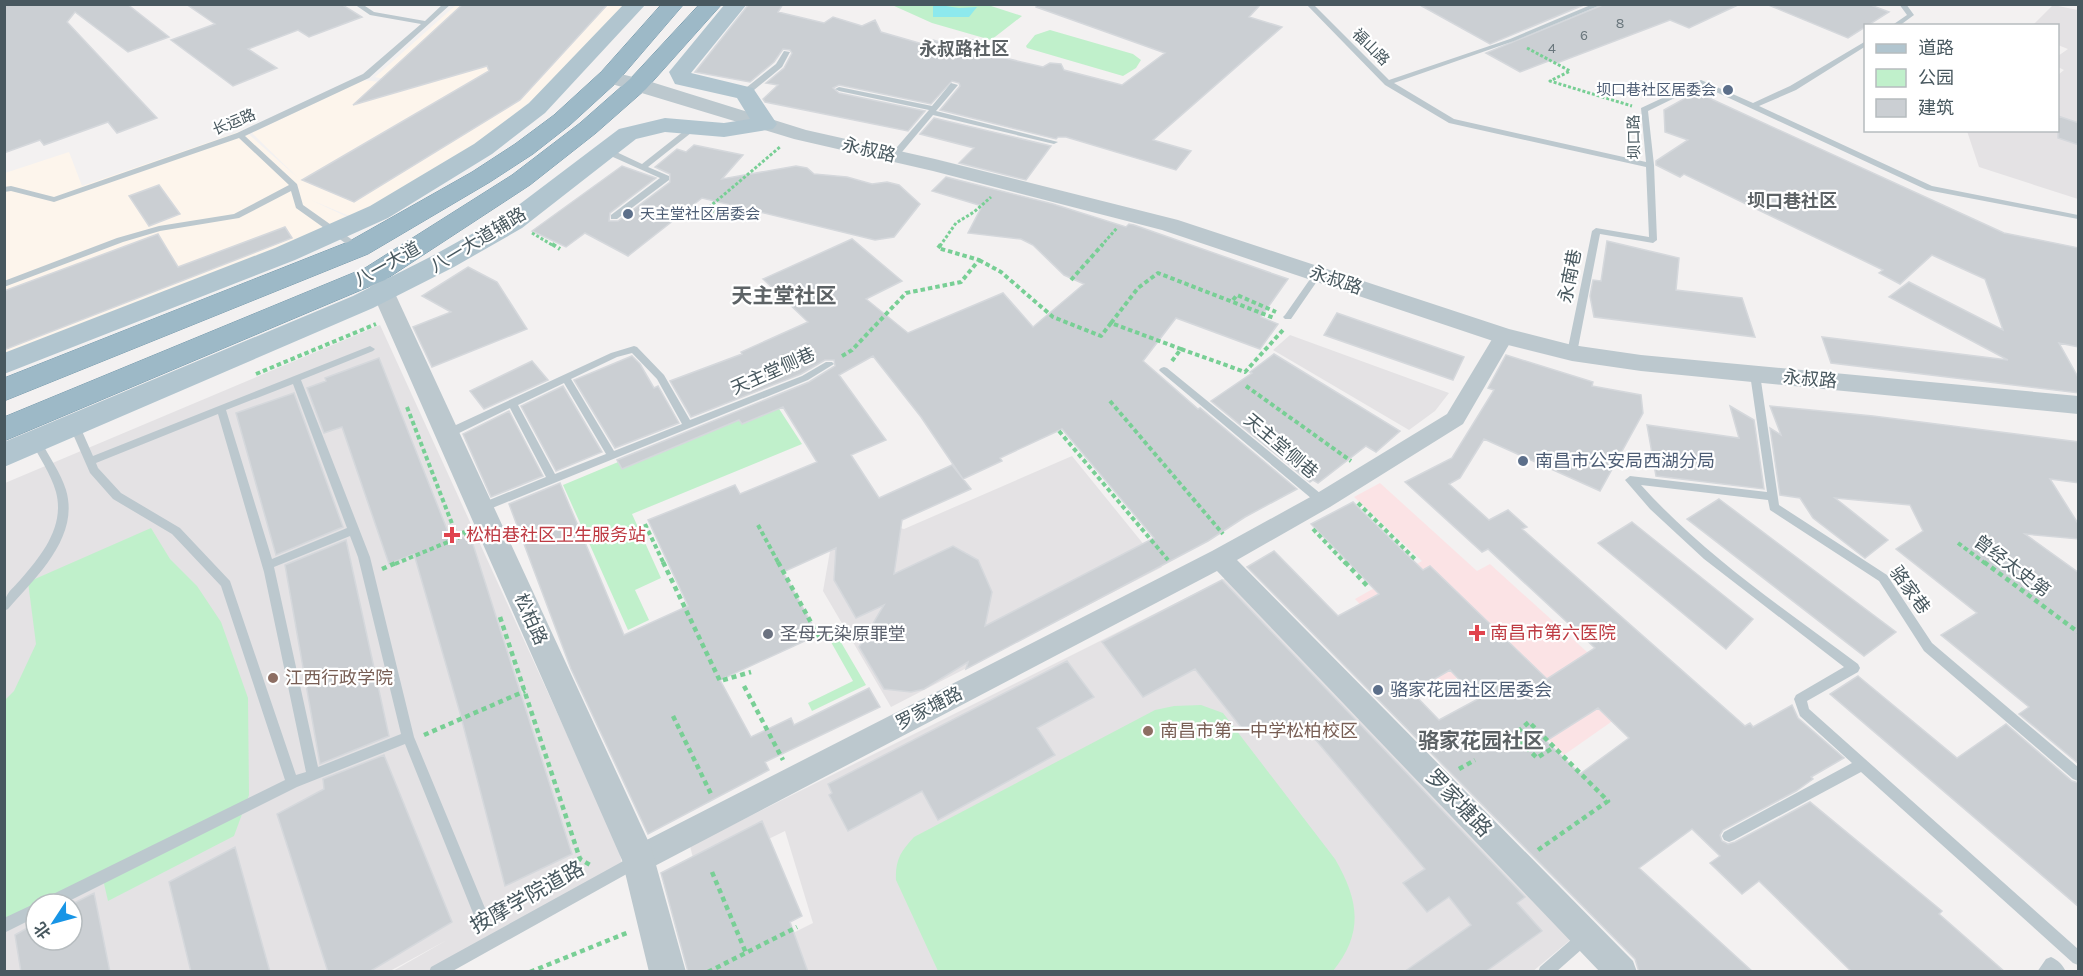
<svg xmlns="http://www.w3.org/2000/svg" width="2083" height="976" viewBox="0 0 2083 976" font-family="Karla,'Noto Sans SC',sans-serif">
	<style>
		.commercial { fill: #fdf5ec }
		.education { fill: #e4e2e4; fill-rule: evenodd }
		.medical { fill: #fbe3e5 }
		.green { fill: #c0f0cb }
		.water { fill: #8de9ed }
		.building { fill: #cbcfd3; stroke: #d5d8dc; stroke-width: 1.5; fill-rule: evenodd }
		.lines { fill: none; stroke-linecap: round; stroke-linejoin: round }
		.trunk-casing { stroke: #7498ab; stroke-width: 1 }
		.path-far2 { stroke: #78cf95; stroke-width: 3; stroke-dasharray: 3 2; stroke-linecap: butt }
		.path-far1 { stroke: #78cf95; stroke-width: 4; stroke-dasharray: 4.5 3; stroke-linecap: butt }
		.path { stroke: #78cf95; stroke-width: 4.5; stroke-dasharray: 5 4; stroke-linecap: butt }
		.service { fill: #bcc8ce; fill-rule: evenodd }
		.minor { fill: #bcc8ce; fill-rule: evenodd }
		.tertiary { fill: #bcc8ce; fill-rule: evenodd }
		.primary { fill: #b1c5cf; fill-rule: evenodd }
		.trunk { fill: #9db9c7; fill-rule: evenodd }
		.service-dot { fill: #5c6f8a; stroke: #fff; stroke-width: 2 }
		.health-dot { fill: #e0444e; stroke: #fff; stroke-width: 2 }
		.worship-dot { fill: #6b7280; stroke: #fff; stroke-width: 2 }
		.education-dot { fill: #8d6e63; stroke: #fff; stroke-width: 2 }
		.labels { text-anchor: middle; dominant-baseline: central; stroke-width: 4.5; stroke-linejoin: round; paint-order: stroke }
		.far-number-label { font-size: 14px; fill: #69767c }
		.far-street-label { font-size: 15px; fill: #48585f; stroke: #fff }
		.far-service-label { font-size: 15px; fill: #4e5e75; stroke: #fff; text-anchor: end }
		.far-quarter-label { font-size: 18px; font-weight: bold; fill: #5d6366; stroke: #fff }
		.street-label { font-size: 18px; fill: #48585f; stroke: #fff }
		.service-label { font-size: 18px; fill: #4e5e75; stroke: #fff; text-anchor: start }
		.health-label { font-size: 18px; fill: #be3a42; stroke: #fff; text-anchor: start }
		.worship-label { font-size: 18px; fill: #5b616d; stroke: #fff; text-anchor: start }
		.education-label { font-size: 18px; fill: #785e54; stroke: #fff; text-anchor: start }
		.quarter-label { font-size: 21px; font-weight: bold; fill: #5d6366; stroke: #fff }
		.near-street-label { font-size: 21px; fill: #48585f; stroke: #fff }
	</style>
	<rect width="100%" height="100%" fill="#f3f1f1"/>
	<path class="commercial" d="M456,5H625L539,94L475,147L361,217L347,215L311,200L356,221L5,360V173L69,152L82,186L244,130L298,178L252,133L363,80L414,86L375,77Z"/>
	<path class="education" d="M2053,5L2078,10V199L1979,167L1967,131L2058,130V75L2064,70L2058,67V56L2068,49L2058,45V26L2033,25Z
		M380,325L618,846L624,872L439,971H393L447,940L390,971L5,972V483ZM36,904H72V940H36Z
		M1290,335L1449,393L1435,411L1409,430L1273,350Z
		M1072,456L1162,567L891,707L823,591L833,534L864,518L904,529Z
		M1228,577L1575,936L1532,972L745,971L741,959L813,923L785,831L697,874L690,846Z"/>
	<path class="medical" d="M1380,483L1477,571L1490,564L1641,701L1564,755L1474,667L1441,688L1355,599L1422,561L1354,497Z"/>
	<path class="green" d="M892,5H988L1022,16L991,40L932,23Z
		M1050,30L1133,54L1141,60L1136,68L1123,76L1027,48L1026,46L1035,35Z
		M772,398L802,444L632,514L661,578L635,590L649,620L628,630L563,485Z
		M151,528L170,559L197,586L221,622L248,698L249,795L234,836L108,901L102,875L43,904H36L5,924V700L14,691L36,644L28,582Z
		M835,632L866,685L812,711L808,703L853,681L827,635Z
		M1201,705L1223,713L1335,859C1359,900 1364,933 1333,971H938L896,880C895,860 901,851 914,837L1155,710L1174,706Z"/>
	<path class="water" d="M939,5L959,8L977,7L969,17H933V6Z"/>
	<path class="building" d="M4,4H127L169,37L128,52L75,12L67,22L157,118L117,133L108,122L44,145L40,140L4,153Z
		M186,4H341L362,17L309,37L298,30L248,49L277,68L233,86L171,40L215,24Z
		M463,4H608L520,100L354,202L302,180L489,71L487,66L353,105Z
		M749,4H783L778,12L824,23L833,17L862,26L875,20L881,32L926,45L933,40L955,46L964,39L974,40L975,51L1043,67L1050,63L1061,64L1064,70L1122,85L1165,53L1036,7L1037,4H1261L1249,17L1282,27L1153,140L1191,151L1176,170L1066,137H1058L1056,139L940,110L960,86L959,83L952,81L931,104L839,85L833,88L839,93L925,111L908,131L765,102L763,99L778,85L766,83L784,68L792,53L790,50L783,49L774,62L750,82L695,72Z
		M1418,4H1586L1490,44Z
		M1605,4H1740L1689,28L1670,20L1557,63L1551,60L1520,72L1486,53Z
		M1766,4H1868L1889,12L1848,38Z
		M1696,92L2004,233L2079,248V347L2059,343L2079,379V393L1831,363L1822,337L2008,360L1889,297L1909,282L2003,330L1985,279L1932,255L1900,284L1879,273L1883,270L1684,174L1680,177L1656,165V161L1688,140L1665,132L1664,110Z
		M2058,116L2079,123V145L2058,138Z
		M934,118L1051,146L1026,180L959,163L974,148L920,134Z
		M694,145L743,155L722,179L796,166L807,168L814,174L847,177L872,184L887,182L899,185L920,204L894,237L875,240L702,198L628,256L585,233L566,247L532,231L622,166L656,178L610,213L609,221H618L670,182V174L655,167L677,149L686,152Z
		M946,177L1053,204L1126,227L1129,224L1134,225L1288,279L1261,317L1278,324L1260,349L1176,318L1143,361L1198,409L1200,408L1297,489L1245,517L1208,541L966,669L968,662L924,689L911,692L884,689L859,647L884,605L856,618L834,580L836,548L783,572L818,635L720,680L751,737L791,718L794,725L869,688L880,707L765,762L769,770L648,834L571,669L509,504L560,483L624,635L688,606L648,520L735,485L740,494L817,462L783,407L742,424L739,420L622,469L617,460L809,382L835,366L834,360H825L801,374L691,417L670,381L742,354L741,352L808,322L763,279L852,239L902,281L866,299L908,333L1003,293L1033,327L1084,284L1064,275L1033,245L1021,239L968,233L982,206L932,191ZM873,356L921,417L963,479L1002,461L1000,458L1062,429L1154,538L985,626L992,592L978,560L953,546L894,574L902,520L971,489L952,465L879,498L851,455L886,440L839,375Z
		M159,185L180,214L149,226L129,196Z
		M285,227L292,238L4,350V291L158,234L178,267Z
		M1607,241L1679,258L1676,290L1742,298L1755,337L1594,317L1590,296L1593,280L1601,281Z
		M468,267L497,282L527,329L432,367L413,327L451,312L422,296Z
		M1337,313L1464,357L1453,380L1324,335Z
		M1274,354L1400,431L1376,452L1366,446L1318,483L1313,480L1310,482L1211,401L1252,373L1250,372Z
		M1506,355L1593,382L1592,386L1641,395L1643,413L1600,491L1484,439L1460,478L1449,484L1489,520L1508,510L1527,527L1522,529L1745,726L1750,723L1753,727L1792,705L1798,718L1844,758L1811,777L1813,779L1796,791L1723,830L1720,835L1722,841L1728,844L1735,842L1810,802L1942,911L1939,914L2005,972H1852L1759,881L1742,894L1710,863L1720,856L1692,829L1639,868L1753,972H1639L1635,959L1247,567L1274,551L1338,616L1379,594L1311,524L1353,502L1423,570L1430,566L1547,679L1595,648L1488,549L1482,552L1405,482L1452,458L1494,390L1488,388ZM1450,670L1478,699L1439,720L1412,692ZM1598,708L1629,738L1580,774L1546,741Z
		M632,356L640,364L654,388L658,386L679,423L615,448L574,380Z
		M379,358L452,542L470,535L572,854L505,886L460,713L414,554L389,564L342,427L324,433L307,388L326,381L325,378Z
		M532,361L548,380L484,409L470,391Z
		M563,386L602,452L556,471L521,406Z
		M294,393L343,527L276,555L236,413Z
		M1730,406L1754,420L1764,489L1656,476L1647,425L1739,438Z
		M1770,406L1873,416L2079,442V483L2050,479L2079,525V539L2025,534L2079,573V764L2019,714L2029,707L1941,635L1977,613L1896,549L1923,531L1910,505L1835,498L1888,540L1865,558L1813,518L1800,498L1780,495L1770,428L1781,435Z
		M509,411L543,476L491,497L463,434Z
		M1719,499L1896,632L1864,656L1687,519Z
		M1632,522L1753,619L1726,649L1598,543Z
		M346,540L389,736L320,764L285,565Z
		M1222,580L1525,897L1517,903L1542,931L1485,972H1404L1471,925L1449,897L1427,912L1403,883L1425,869L1309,732L1244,731L1195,669L1143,697L1102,642Z
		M1067,661L1094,697L1037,728L1055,755L938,820L922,791L848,831L829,795L832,793L828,784Z
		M1858,676L1957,758L2006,724L2072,781L2079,783V907L1830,694Z
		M384,755L452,922L369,972H328L277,814L324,789L323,779Z
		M762,821L802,916L790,922L808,972H688L661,873Z
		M235,847L270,972H191L169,882Z
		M94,893L110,972H21L15,935L36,923V940H72V904Z"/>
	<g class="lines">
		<defs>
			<path id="trunk" d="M662,4H684L617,82L570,125L533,154L490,182L368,254L4,401V378L348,242L472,172L515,144L554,115L601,72Z
				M700,4H722L646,89L596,133L530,185L385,280L4,441V417L365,268L512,175L580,123L630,79Z"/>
		</defs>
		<use href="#trunk" class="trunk-casing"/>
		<path class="path-far2" d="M1527,48L1570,71L1550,81L1632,106
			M738,219L707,209L780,147
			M532,233L554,246
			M940,246L956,223L974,212L991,197
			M1101,246L1117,228"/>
		<path class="path-far1" d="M552,244L560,249
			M979,260L1001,272L1053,317L1101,336L1111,323L1181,349
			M1071,280L1103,244
			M1233,300L1237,295L1276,312
			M1111,323L1138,288L1158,273L1274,318
			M842,356L852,350L906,293L961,282L979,260L938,248L941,244
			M1172,361L1181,349L1245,372L1283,330
			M256,374L376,324
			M1246,386L1351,461
			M1110,401L1223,534
			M407,407L456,534L465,532
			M1059,431L1168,560
			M1358,503L1416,560
			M645,524L664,564
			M758,525L779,564
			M1313,529L1346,564
			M1958,543L1986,564
			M395,564L467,534"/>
		<path class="path" d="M663,562L720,681L751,672
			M778,562L820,639
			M1345,562L1369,588
			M1984,562L2078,632
			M382,569L398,562
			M500,617L580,859L592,866
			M744,686L783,760
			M673,716L712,796
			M424,735L525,691
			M1459,769L1475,760
			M1538,850L1608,801L1529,722L1514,735L1537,758L1554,747
			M712,872L746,953
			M530,972L629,932
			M708,972L797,927"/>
		<path class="service" d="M354,4H362L374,12L425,21L443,4H451L369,78L245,136L297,184L303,205L361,246V250H355L296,208L291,191L239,218L160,231L123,242L4,287V281L117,238L159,226L234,214L289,185L239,138L54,202L11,191L4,192V187L11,186L54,197L237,133L363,74L421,24L370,15Z
			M1306,4H1313L1389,80L1510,39L1593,4H1603L1514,41L1394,83L1454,119L1646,162L1641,108L1701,80L1753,103L1790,86L1866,41V46L1796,90L1759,106L1932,186L2078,215V219L1927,190L1701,85L1648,111L1654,165L1657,240L1653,243L1600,234L1577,353L1572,356L1567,353L1592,231L1596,228L1649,237L1646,167L1449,123L1385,85Z
			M1899,4H1906L1914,15L1899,26H1891L1907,15Z
			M784,51L790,52L782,67L748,95H742V91L776,64Z
			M951,83L958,85L936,111L1058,142L1054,144L933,115L897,158H894L890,156L891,154L929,110L839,91L835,89L839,87L932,106Z
			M689,127L696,129L648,167L669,176V180L617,219H611V215L660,178L604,153V149H610L642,164Z
			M1318,271L1322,274L1291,319H1285L1283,317L1285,315L1315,272Z
			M370,346L375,349L373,351L301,380L370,557L414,737L487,913L485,918L480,920L475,918L405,744L297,787L63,904H41L43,899L285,780L221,586L172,534L113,499L90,473L69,425L70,422H78L93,456ZM293,384L347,528L272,559L226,410ZM218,414L264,572L306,772L296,775L230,581L180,528L121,493L98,468L96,463ZM350,536L358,557L401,734L318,767L274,567Z
			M634,346L637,347L664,375L690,420L802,376L826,362H832L834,364L808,380L485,511H477L476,508L477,505L546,477L510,408L451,437H443L442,434L443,431L611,353ZM632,353L657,379L682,424L614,451L571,379L617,357ZM564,383L606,454L555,474L518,405Z
			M1164,367L1167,368L1326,498L1327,501L1326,504H1318L1161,372L1159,370L1161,368Z
			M1755,371L1760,374L1779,505L1887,575L1932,643L2078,767V781L2073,779L1924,651L1879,581L1770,510L1768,500L1641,485C1704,555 1783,608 1858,664L1860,668L1858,672L1807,701L1809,709L2078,949V965L2073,963L1861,772L1734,840L1729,842L1724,840L1722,836L1724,832L1852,763L1800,716L1794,699L1796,695L1844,667L1704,559L1650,509L1625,480L1630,476L1767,492L1750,374Z
			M36,437L41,441C49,457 61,473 66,490C80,537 36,577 8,609L4,611C4,593 10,592 21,579C42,555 65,526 56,492C51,474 39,457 31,441Z
			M636,854L641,856L643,861L641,866L451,972H429L431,967Z
			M36,903L38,904H36V917L4,933V918Z
			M1585,930L1590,932L1592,937L1590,942L1556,972H1538L1540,967L1580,932Z
			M2051,957C2058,960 2063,965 2066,972H2037L2046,959Z"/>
		<path class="minor" d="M1504,329L1511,331L1514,336L1463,424L1330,507L1237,560L1633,961L1637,972H1600L1217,571L649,869L639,873L629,869L625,859L629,849L1212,551L1314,495L1447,414L1497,331Z"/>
		<path class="tertiary" d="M609,71L645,80L806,130L935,159L1178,220L1509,329L1572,345L1641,355L2078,396V414L1641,371L1572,361L1496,342L1162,230L933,171L794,139L602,81L600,77L602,73Z
			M375,267L383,269L386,274L651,847L686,972H649L622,860L364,274L367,269Z"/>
		<path class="primary" d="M624,4H646L545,113L492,154L388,218L295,260L4,374V353L275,248L370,206L474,144L529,103Z
			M725,4H747L691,73L753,88L777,124L773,129L724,137L665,132L636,139L522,228L454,267L373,308L4,467V442L353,296L434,255L504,216L619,129L665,118L724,123L750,119L737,98L675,84L669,72Z"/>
		<use href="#trunk" class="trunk"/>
	</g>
	<g class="service-dot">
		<circle cx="1728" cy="90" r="6"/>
		<circle cx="628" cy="214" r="6"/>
		<circle cx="1523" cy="461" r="6"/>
		<circle cx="1378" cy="690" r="6"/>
	</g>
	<g class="health-dot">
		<path d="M449 526h6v6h6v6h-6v6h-6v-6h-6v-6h6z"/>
		<path d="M1474 624h6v6h6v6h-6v6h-6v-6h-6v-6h6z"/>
	</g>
	<circle class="worship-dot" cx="768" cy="634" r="6"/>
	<g class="education-dot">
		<circle cx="273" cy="678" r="6"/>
		<circle cx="1148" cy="731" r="6"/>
	</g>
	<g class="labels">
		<g class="far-number-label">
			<text x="1620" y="23">8</text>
			<text x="1584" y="35">6</text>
			<text x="1552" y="48">4</text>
		</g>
		<g class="far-street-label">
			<text transform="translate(1371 47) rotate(45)">福山路</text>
			<text transform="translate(234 122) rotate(-22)">长运路</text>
			<text transform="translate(1634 137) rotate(-91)">坝口路</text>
		</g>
		<g class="far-service-label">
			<text x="1716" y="90">坝口巷社区居委会</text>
			<text x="640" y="214" text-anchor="start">天主堂社区居委会</text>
		</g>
		<g class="far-quarter-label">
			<text x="964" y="49">永叔路社区</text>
			<text x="1792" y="201">坝口巷社区</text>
		</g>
		<g class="street-label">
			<text transform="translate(869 150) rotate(13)">永叔路</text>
			<text transform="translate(478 240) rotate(-31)">八一大道辅路</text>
			<text transform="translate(387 264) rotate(-29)">八一大道</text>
			<text transform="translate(1570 276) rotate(-79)">永南巷</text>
			<text transform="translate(1336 280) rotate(19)">永叔路</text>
			<text transform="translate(773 371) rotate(-24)">天主堂侧巷</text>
			<text transform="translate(1810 379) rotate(5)">永叔路</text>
			<text transform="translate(1281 446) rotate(40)">天主堂侧巷</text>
			<text transform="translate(2012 566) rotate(37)">曾经太史第</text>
			<text transform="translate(1910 590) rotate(54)">骆家巷</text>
			<text transform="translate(531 619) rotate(66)">松柏路</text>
			<text transform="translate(929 708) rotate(-27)">罗家塘路</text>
		</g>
		<g class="service-label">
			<text x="1535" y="461">南昌市公安局西湖分局</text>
			<text x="1390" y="690">骆家花园社区居委会</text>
		</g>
		<g class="health-label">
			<text x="466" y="535">松柏巷社区卫生服务站</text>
			<text x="1490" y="633">南昌市第六医院</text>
		</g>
		<g class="worship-label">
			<text x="780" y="634">圣母无染原罪堂</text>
		</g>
		<g class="education-label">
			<text x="285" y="678">江西行政学院</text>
			<text x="1160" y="731">南昌市第一中学松柏校区</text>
		</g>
		<g class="quarter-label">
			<text x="784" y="296">天主堂社区</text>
			<text x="1481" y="741">骆家花园社区</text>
		</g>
		<g class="near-street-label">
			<text transform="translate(1459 803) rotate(46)">罗家塘路</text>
			<text transform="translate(527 897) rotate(-29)">按摩学院道路</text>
		</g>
	</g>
	<rect width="2083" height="976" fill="none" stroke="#48585f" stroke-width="12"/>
	<rect x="1864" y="24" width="195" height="108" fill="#ffffff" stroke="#b6bcbf" stroke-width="1.5"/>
	<rect x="1876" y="44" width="30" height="9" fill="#b1c5cf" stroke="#b6bcbf" stroke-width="1.5"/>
	<text x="1918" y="54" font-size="18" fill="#48585f">道路</text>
	<rect x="1876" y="69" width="30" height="18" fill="#c0f0cb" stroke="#b6bcbf" stroke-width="1.5"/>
	<text x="1918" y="84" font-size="18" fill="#48585f">公园</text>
	<rect x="1876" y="99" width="30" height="18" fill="#cbcfd3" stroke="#b6bcbf" stroke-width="1.5"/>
	<text x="1918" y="114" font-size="18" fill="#48585f">建筑</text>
	<g transform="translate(54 922) rotate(234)"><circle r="28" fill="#ffffff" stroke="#b6bcbf" stroke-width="1.5"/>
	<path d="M0-4.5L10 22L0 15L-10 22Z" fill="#1895e6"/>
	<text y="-9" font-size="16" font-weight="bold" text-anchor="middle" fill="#48585f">北</text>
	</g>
</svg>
